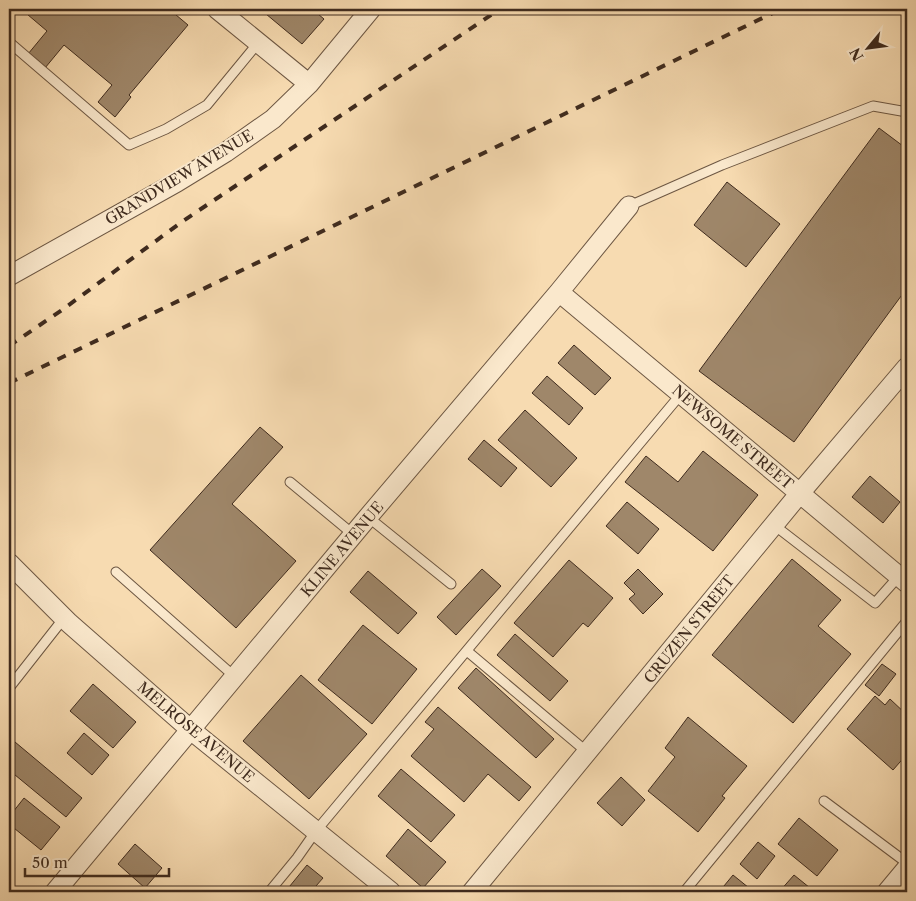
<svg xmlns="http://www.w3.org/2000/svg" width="916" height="901" viewBox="0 0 916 901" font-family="'Libre Caslon Text',serif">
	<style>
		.building { fill: #9f876a; stroke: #3f2b1e }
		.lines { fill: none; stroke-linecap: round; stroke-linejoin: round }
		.lane-casing { stroke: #6d5743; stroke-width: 11 }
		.street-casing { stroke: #6d5743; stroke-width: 21 }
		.lane { stroke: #fae8cc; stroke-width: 9 }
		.street { stroke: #fae8cc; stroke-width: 19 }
		.rail { stroke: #3f2b1e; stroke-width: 4; stroke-dasharray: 9 9; stroke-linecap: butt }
		.labels { text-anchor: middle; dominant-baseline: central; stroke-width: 4; stroke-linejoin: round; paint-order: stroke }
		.street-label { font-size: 15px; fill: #3f2b1e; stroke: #fae8cc }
	</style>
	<rect width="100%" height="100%" fill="#f7dbb1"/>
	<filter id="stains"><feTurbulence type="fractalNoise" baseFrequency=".004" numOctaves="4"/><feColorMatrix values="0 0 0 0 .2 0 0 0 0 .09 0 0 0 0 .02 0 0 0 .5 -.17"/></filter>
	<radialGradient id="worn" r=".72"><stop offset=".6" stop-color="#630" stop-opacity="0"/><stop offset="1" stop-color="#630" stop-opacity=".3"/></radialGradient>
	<path class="building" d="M21,9H169L188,25L129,95L131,97L115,117L98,102L112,85L64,45L45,68L28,54L47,31Z
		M260,9H312L324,19L302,44Z
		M879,128L907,149V288L794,442L699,371Z
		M727,182L780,224L746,267L694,225Z
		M574,345L611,378L595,395L558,363Z
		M547,376L583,408L569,425L532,393Z
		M525,410L577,458L551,487L498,440Z
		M260,427L283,447L232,504L296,561L236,628L150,550Z
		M484,440L517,468L501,487L468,459Z
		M703,451L758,495L713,551L625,482L646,456L678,482Z
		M870,476L900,502L883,523L852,497Z
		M627,502L659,529L638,554L606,526Z
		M792,559L841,600L818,626L851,654L793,723L712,655Z
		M569,560L613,598L588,627L583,623L553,657L514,623Z
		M482,569L501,586L456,635L437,617Z
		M638,569L663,594L643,614L629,599L635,594L624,583Z
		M368,571L417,613L398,634L350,592Z
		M363,625L417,669L372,724L318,680Z
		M515,634L568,681L550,701L497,655Z
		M882,664L896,674L879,696L865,685Z
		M476,668L554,739L536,758L458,688Z
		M301,675L367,734L309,799L243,741Z
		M93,684L136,722L113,748L70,711Z
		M875,696L885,705L890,699L907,715L904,720L907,723V754L893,770L847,729Z
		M438,707L531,787L519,801L488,774L464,802L411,756L434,729L425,722Z
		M688,717L747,766L722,796L725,798L698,832L648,791L675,757L665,748Z
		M84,733L109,755L92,775L67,753Z
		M15,742L82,798L66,817L9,770V749Z
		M401,769L455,815L431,842L378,796Z
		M621,777L645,800L622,826L597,803Z
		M24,798L60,827L41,850L9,824V817Z
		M799,818L838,850L817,876L778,844Z
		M408,829L446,862L423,888L386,856Z
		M758,842L775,856L757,879L740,864Z
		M135,844L162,868L145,888L118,864Z
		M307,865L323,878L316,886L323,892H285Z
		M733,875L754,892H719Z
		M794,875L815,892H779Z"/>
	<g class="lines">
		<defs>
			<path id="lane" d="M9,42L129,145L166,129L207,105L258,43
				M629,206L722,165L873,106L907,112
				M290,482L354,535
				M368,517L451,584
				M774,525L875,603L899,576
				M116,572L235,677
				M467,651L587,752
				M9,688L64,618
				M824,801L907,863
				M269,892L297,858L316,831L681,394
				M684,892L907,621"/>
			<path id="street" d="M217,9L309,84
				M9,276L177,182L226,152L273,119L309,84L371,9
				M559,292L907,583
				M9,563L69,623L191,730L391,892
				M55,892L368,517L559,292L629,206
				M472,892L800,493L907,367
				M887,892L907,868"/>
		</defs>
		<use href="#lane" class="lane-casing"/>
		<use href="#street" class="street-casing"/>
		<use href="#lane" class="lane"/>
		<use href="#street" class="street"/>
		<path class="rail" d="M9,346L62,310L183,221L500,9
			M9,383L781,9"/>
	</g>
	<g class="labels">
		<g class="street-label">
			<text transform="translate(179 177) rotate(-31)">GRANDVIEW AVENUE</text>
			<text transform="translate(733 437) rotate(40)">NEWSOME STREET</text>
			<text transform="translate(342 549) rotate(-50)">KLINE AVENUE</text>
			<text transform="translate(689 629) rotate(-51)">CRUZEN STREET</text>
			<text transform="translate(196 732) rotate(40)">MELROSE AVENUE</text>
		</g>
	</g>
	<rect width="916" height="901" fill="none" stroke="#f7dbb1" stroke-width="30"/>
	<rect x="10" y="10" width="896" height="881" fill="none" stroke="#3f2b1e" stroke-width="2.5"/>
	<rect x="15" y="15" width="886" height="871" fill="none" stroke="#3f2b1e"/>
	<g transform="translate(868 48) rotate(241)" stroke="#fae8cc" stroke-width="4" paint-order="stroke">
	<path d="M0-4L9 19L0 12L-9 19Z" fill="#3f2b1e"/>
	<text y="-8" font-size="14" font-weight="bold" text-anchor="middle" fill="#3f2b1e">N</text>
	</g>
	<path d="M25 868v8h144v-8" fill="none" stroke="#3f2b1e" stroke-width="2.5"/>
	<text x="32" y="868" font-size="15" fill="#3f2b1e" stroke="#fae8cc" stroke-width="4" paint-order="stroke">50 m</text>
	<rect width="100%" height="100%" filter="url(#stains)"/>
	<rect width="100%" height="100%" fill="url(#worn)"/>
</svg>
